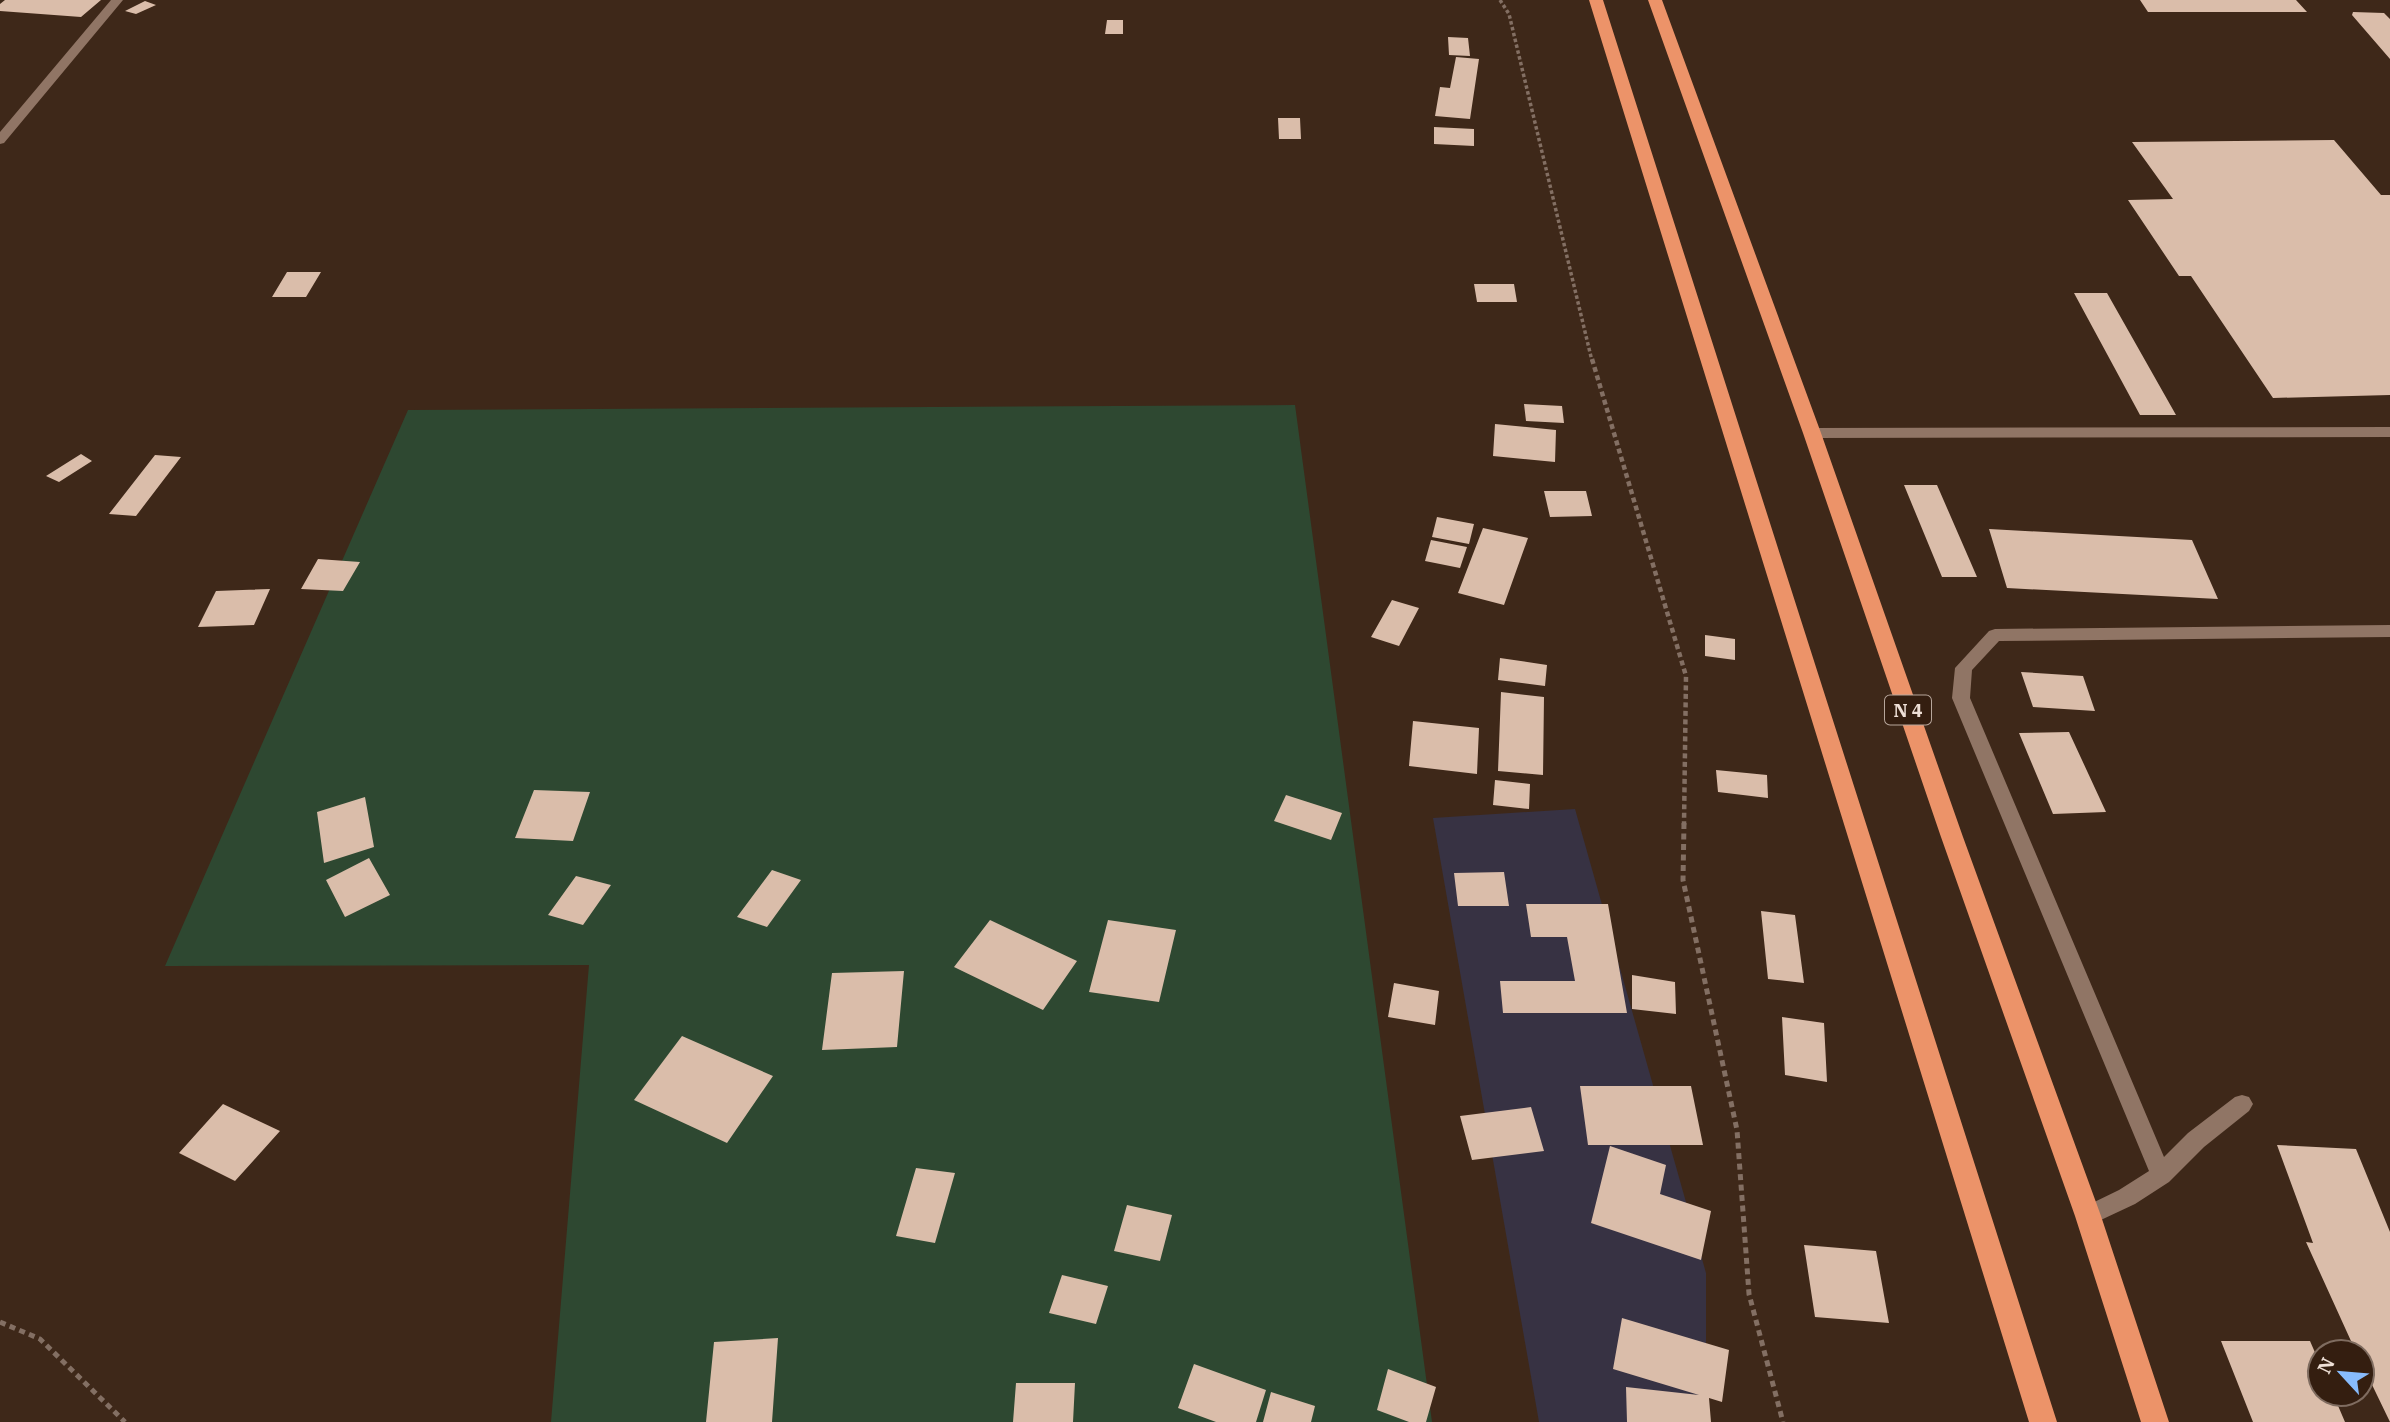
<svg xmlns="http://www.w3.org/2000/svg" width="2390" height="1422" viewBox="0 0 2390 1422" font-family="'IBM Plex Serif',serif">
	<style>
		.commercial { fill: #373243 }
		.green { fill: #2e4831 }
		.building { fill: #dabdaa }
		.lines { fill: none; stroke-linecap: round; stroke-linejoin: round }
		.path-far2 { stroke: #836f63; stroke-width: 3.5; stroke-dasharray: 3.5 2.5; stroke-linecap: butt }
		.path-far1 { stroke: #836f63; stroke-width: 4.5; stroke-dasharray: 5 3.5; stroke-linecap: butt }
		.path { stroke: #836f63; stroke-width: 5; stroke-dasharray: 6 4.5; stroke-linecap: butt }
		.minor { fill: #907565; fill-rule: evenodd }
		.highway { fill: #ec9369; fill-rule: evenodd }
		.labels { text-anchor: middle; dominant-baseline: central; stroke-width: 7; stroke-linejoin: round; paint-order: stroke }
		.shield { fill: #341e10; stroke: #b7a69b; stroke-width: 2 }
		.shield-label { font-size: 18px; font-weight: bold; fill: #efe0d7 }
	</style>
	<rect width="100%" height="100%" fill="#3e2819"/>
	<path class="commercial" d="M1575,809L1706,1273V1422H1539L1433,818Z"/>
	<path class="green" d="M1295,405L1432,1422H551L589,965L165,966L408,410Z"/>
	<path class="building" d="M5,0H101L81,17L0,11V4Z
		M2140,0H2296L2307,12H2148Z
		M145,1L156,5L136,14L125,11Z
		M2353,12L2384,13L2390,19V59L2352,15Z
		M1107,20H1123V34H1105Z
		M1448,37L1468,38L1470,56L1449,55Z
		M1456,57L1479,59L1470,119L1435,116L1440,87L1450,88Z
		M1278,118H1300L1301,139H1279Z
		M1434,127L1474,129V146L1434,144Z
		M2334,140L2381,195H2390V395L2273,398L2191,276H2179L2128,200L2173,199L2132,142Z
		M287,272H321L306,297H272Z
		M1474,284H1514L1517,302H1477Z
		M2074,293H2107L2176,415H2140Z
		M1524,404L1562,406L1564,423L1526,421Z
		M1495,424L1556,430L1555,462L1493,456Z
		M81,454L92,461L59,482L46,476Z
		M155,455L181,457L136,516L109,514Z
		M1904,485H1937L1977,577H1942Z
		M1544,491H1586L1592,516L1550,517Z
		M1437,517L1474,524L1469,544L1432,537Z
		M1483,528L1528,538L1504,605L1458,593Z
		M1989,529L2192,540L2218,599L2007,588Z
		M1431,540L1467,547L1460,568L1425,561Z
		M318,559L360,562L343,591L301,589Z
		M270,589L254,625L198,627L216,591Z
		M1392,600L1419,608L1399,646L1371,637Z
		M1705,635L1735,639V660L1705,656Z
		M1500,658L1547,665L1545,686L1498,680Z
		M2021,672L2083,676L2095,711L2033,707Z
		M1501,692L1544,697L1543,775L1498,771Z
		M1413,721L1479,728L1477,774L1409,766Z
		M2069,732L2106,812L2053,814L2019,733Z
		M1716,770L1767,775L1768,798L1718,792Z
		M1495,780L1530,784L1529,809L1493,805Z
		M534,790L590,792L573,841L515,838Z
		M1286,795L1342,813L1331,840L1274,821Z
		M365,797L374,847L324,863L317,812Z
		M369,858L390,895L345,917L326,880Z
		M772,870L801,880L767,927L737,917Z
		M1504,872L1509,906H1458L1454,873Z
		M576,876L611,885L583,925L548,915Z
		M1526,904H1608L1627,1013H1503L1500,981H1575L1567,937H1531Z
		M1761,911L1795,915L1804,983L1768,979Z
		M990,920L1077,961L1043,1010L954,967Z
		M1108,920L1176,930L1159,1002L1089,992Z
		M904,971L897,1047L822,1050L832,973Z
		M1632,975L1675,982L1676,1014L1632,1009Z
		M1394,983L1439,991L1435,1025L1388,1017Z
		M1782,1017L1824,1023L1827,1082L1785,1075Z
		M682,1036L773,1076L727,1143L634,1100Z
		M1580,1086H1691L1703,1145H1588Z
		M223,1104L280,1131L235,1181L179,1153Z
		M1531,1107L1544,1151L1472,1160L1460,1116Z
		M2277,1145L2356,1149L2390,1232V1422L2362,1364V1352H2356L2306,1242L2313,1243Z
		M1610,1146L1666,1165L1660,1194L1711,1211L1701,1260L1591,1223Z
		M916,1168L955,1173L935,1243L896,1236Z
		M1127,1205L1172,1215L1160,1261L1114,1251Z
		M1804,1245L1876,1251L1889,1323L1815,1317Z
		M1062,1275L1108,1286L1096,1324L1049,1313Z
		M1622,1318L1729,1350L1722,1402L1709,1398L1711,1422H1627L1626,1387L1699,1395L1613,1369Z
		M778,1338L772,1422H706L714,1342Z
		M2221,1341H2310L2320,1364V1394H2333L2345,1422H2253Z
		M1194,1364L1266,1390L1256,1422H1216L1178,1408Z
		M1388,1369L1436,1387L1426,1422H1409L1377,1410Z
		M1016,1383H1075L1073,1422H1013Z
		M1271,1392L1315,1406L1311,1422H1263Z"/>
	<g class="lines">
		<path class="path-far2" d="M1500,0L1509,14L1592,361"/>
		<path class="path-far1" d="M1592,359L1686,676L1684,825"/>
		<path class="path" d="M1684,823L1683,880L1737,1130L1749,1294L1783,1422
			M0,1322L40,1339L125,1422"/>
		<path class="minor" d="M111,0H123L4,143L0,144V132Z
			M2390,427V437L1812,438L1804,433L1812,428Z
			M2390,625V637L1999,641L1972,670L1970,698L2164,1157L2188,1133L2235,1097L2242,1095L2249,1097L2253,1104L2249,1111L2204,1147L2169,1182L2135,1204L2088,1226L2080,1223L2077,1216L2080,1209L2119,1190L2149,1171L1952,698L1955,668L1989,631L1995,629Z"/>
		<path class="highway" d="M1589,0H1603L2057,1422H2029Z
			M1648,0H1662L1821,433L1963,837L2101,1216L2169,1422H2141L2075,1216L1941,837L1803,433Z"/>
	</g>
	<g class="labels">
		<rect class="shield" x="1885" y="695.5" width="46" height="29" rx="5"/>
		<g class="shield-label">
			<text x="1908" y="710">N 4</text>
		</g>
	</g>
	<g transform="translate(2341 1373) rotate(296)"><circle r="33" fill="#341e10" stroke="#7f6c60" stroke-width="2"/>
	<path d="M0-5L12 26L0 18L-12 26Z" fill="#88bbfc"/>
	<text y="-10" font-size="19" font-weight="bold" text-anchor="middle" fill="#efe0d7">N</text>
	</g>
</svg>
